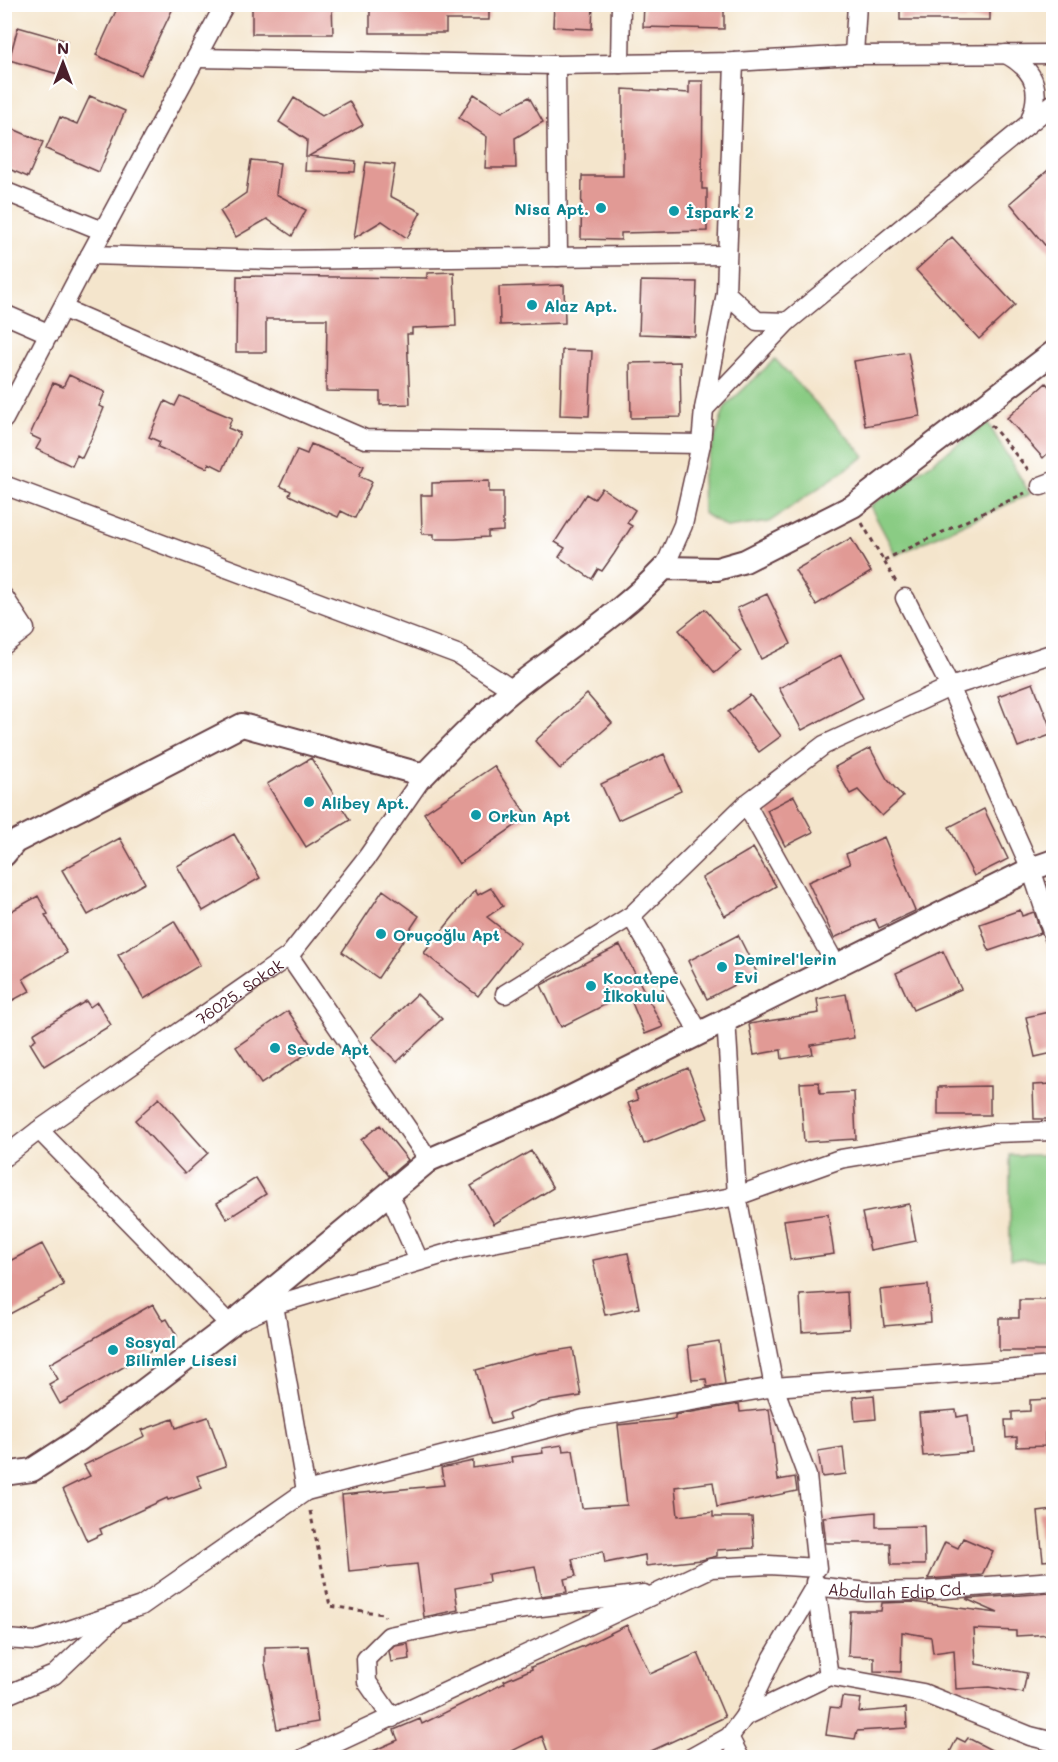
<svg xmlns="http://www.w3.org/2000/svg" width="1058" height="1762" viewBox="0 0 1058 1762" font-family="Mali,sans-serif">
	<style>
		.green { fill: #8acc84; stroke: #6a7658; stroke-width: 1.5 }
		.building { fill: #e19a95 }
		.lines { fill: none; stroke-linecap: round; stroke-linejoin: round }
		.minor-casing { stroke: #643d43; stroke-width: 21 }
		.tertiary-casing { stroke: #643d43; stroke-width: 26 }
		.path { stroke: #643d43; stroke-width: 3; stroke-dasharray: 4.5 4.5; stroke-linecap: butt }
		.minor { stroke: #fff; stroke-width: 18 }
		.tertiary { stroke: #fff; stroke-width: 22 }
		.culture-dot { fill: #0f9aa8; stroke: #fff; stroke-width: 2 }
		.labels { text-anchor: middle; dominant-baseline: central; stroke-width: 4.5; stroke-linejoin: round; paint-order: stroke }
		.culture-label { font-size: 16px; font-weight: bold; fill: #0d838f; stroke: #fff; text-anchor: start }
		.street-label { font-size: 16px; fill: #4a1f2b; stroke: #fff }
	</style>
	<rect width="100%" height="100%" fill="#fff"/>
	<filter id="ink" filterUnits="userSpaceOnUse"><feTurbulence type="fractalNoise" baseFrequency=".0167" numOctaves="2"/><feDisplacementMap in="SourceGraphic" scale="12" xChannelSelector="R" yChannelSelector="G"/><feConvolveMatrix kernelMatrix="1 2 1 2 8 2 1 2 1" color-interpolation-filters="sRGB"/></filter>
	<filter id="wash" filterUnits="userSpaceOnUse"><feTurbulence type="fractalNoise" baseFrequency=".008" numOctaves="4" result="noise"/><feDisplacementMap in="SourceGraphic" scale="24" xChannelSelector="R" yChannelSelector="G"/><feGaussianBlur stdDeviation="1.35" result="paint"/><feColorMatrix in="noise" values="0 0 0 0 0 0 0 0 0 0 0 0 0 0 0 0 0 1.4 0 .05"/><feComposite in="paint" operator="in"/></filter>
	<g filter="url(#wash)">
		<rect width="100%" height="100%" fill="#f4e5cc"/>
		<path class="green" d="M775,359L865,456L769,522L727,528L703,513L702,478L725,407Z
			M988,423L1030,494L896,555L870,506Z
			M1010,1155H1053V1260L1010,1259Z"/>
		<g id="blocks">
			<path class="building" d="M119,4H175L141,75L96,55Z
				M252,4H332L333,34H252Z
				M370,4H489V20H446V33H370Z
				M554,4H593L592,29L553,27Z
				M644,4H724V29L643,27Z
				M900,4H990V20H900Z
				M18,27L67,41L58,74L9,60Z
				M689,81H703L702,189H707V231L621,233V240L581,239L582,176H623V89L689,93Z
				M474,94L502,112L529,97L543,122L515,138L516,168H485L487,137L459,118Z
				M90,96L125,111L99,172L46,149L60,117L77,124Z
				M294,98L322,116L349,101L363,125L309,156L356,161L355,172L305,171L307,140L279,122Z
				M4,125L43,142L28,177L4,167Z
				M251,160L280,163L276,194L306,210L292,236L267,219L236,237L220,211L246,193Z
				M366,162L395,165L390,196L421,212L407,238L382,221L354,238Z
				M1053,166V255L1010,203Z
				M952,237L1015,305L979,339L916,270Z
				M454,272L456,326L412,328V334H407L410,404L380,405V392L326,391L327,319H266V352H236L237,276L427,278V273Z
				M641,281L697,282L695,336L639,334Z
				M564,285L565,323L500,325L499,287Z
				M562,350L592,351L589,416L560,415Z
				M908,352L920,416L865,426L854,361Z
				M680,362L681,417L631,418L630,363Z
				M69,375L105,392L99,406L104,408L91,439L82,458L77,455L72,466L36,449L41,440L30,435L53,383L63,387Z
				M1046,383L1053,391V448L1043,458L1007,418Z
				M180,396L232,418L228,428L240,433L223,470L209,463L207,468L176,455L158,447L160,442L149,437L165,401L175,406Z
				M311,444L364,466L359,476L372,482L355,518L341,511L338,517L308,504L289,495L291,491L280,486L297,450L307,454Z
				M489,481V492H503V531L488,532V537L455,539H434V534H422L421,495H432V483Z
				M602,488L635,510L627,523L632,526L614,554L602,571L598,569L592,579L559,557L565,548L555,542L586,494L594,499Z
				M851,538L871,572L816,605L795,570Z
				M767,594L791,644L761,659L737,608Z
				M705,609L741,651L715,673L679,630Z
				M841,655L863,698L802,730L779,688Z
				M1033,683L1053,734L1018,747L998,696Z
				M587,694L612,723L560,769L535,741Z
				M750,695L781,736L759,752L728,712Z
				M870,748L887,779L903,797L882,816L858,790L850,794L835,767Z
				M664,754L681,791L618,820L601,784Z
				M311,758L350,820L306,847L267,784Z
				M494,766L528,817L459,864L424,813Z
				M794,796L813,832L785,846L767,810Z
				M984,809L1008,859L974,876L949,827Z
				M234,834L260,878L203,911L177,866Z
				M884,837L915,911L879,928L875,919L834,938L808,882L850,864L846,854Z
				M120,838L145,883L88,915L62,870Z
				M753,848L776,886L725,916L702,878Z
				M491,888L503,906L487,917L520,943L478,996L424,953L475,890L478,895Z
				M383,890L419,916L378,978L342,952Z
				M38,896L48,914L45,915L67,953L23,979L30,991L4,1005V915Z
				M1020,910L1022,916L1034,912L1041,933L989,951L980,924Z
				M174,921L200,965L144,999L118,955Z
				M738,935L757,973L707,999L688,961Z
				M620,945L663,1027L645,1034L628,993L561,1027L541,985Z
				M943,951L961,989L913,1010L896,973Z
				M417,994L442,1019L397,1062L372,1037Z
				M846,994L854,1038L811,1045L813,1054L782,1059L781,1050L754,1055L749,1024L819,1013L817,999Z
				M86,1001L90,1007L97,1002L111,1025L44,1066L30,1043L36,1039L33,1034Z
				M288,1011L314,1049L261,1084L236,1047Z
				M1053,1011V1053L1035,1057L1026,1017Z
				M688,1068L708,1118L644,1144L628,1103L638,1100L635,1091Z
				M819,1082L820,1094L854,1092L856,1139L804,1142L800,1083Z
				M1053,1084V1119H1034L1033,1085Z
				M990,1086V1115H938V1087Z
				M159,1098L208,1153L185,1174L135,1120Z
				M380,1125L408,1160L389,1176L361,1140Z
				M531,1151L553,1188L494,1224L471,1186Z
				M256,1178L266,1194L227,1219L217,1203Z
				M909,1204L916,1241L870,1250L862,1213Z
				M828,1214L834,1254L790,1260L784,1220Z
				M42,1244L64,1285L4,1317V1264Z
				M628,1253L639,1308L605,1315L593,1260Z
				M928,1285L931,1322L884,1326L880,1290Z
				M847,1292L849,1329L802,1332L800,1295Z
				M1019,1300H1052V1339H1048V1351H999V1318H1019Z
				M153,1304L163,1321L167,1319L177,1336L60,1404L49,1384L58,1379L49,1364Z
				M719,1341L725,1384L707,1387L706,1379L692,1380L688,1346Z
				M573,1348L581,1396L542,1402L508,1414L510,1419L491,1424L476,1370L535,1354Z
				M874,1395L876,1419L855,1421L853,1397Z
				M1053,1399V1433H1045V1446L1017,1447V1437L1006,1438L1005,1420H1012V1412L1030,1411V1400Z
				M739,1404L740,1412L769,1409L778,1480L795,1477L797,1491L717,1507L713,1482L675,1487L678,1516L713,1512V1517H752L754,1548L717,1550V1556L701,1560L646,1566L645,1555L605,1563L603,1551L572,1559L576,1576L564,1579L567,1592L541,1596L535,1566L488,1574L489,1582L455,1588L458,1610L424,1617L417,1564L349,1571L342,1495L444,1485L441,1468L473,1461V1468L512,1462L511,1457L543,1453L542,1448L562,1445L563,1451L573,1450L582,1508L627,1505L618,1425L675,1419V1415Z
				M956,1410L957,1417L968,1415L972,1452L923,1456L919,1413Z
				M208,1417L226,1466L197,1476L202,1488L168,1500L167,1498L100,1529L102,1534L87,1541L63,1489L90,1476L84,1465L145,1436L142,1430L173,1419L176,1428Z
				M843,1447L846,1474L822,1477L818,1451Z
				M1053,1510V1560L1043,1561L1038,1512Z
				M876,1512V1527L924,1526L925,1565H891L890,1543H826L823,1517Z
				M963,1538L993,1551L982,1575L928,1579L945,1542L958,1548Z
				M1050,1593L1052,1634L1016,1636V1631L974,1629L976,1664L1027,1673L1023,1693L989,1687L956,1689L954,1650L933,1653L931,1637L902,1632L901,1672L874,1671V1657L848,1656L850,1611H881L882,1603L912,1602L998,1613L966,1599Z
				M627,1625L650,1674L698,1653L725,1717L636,1758H550L542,1736L498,1758H357L398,1740L394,1730L420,1719L422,1724L505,1683L504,1681L532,1669L531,1667L584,1646Z
				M408,1644L410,1659L391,1662L389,1651L395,1646Z
				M308,1646L318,1722L277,1729L265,1664V1647Z
				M842,1697L861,1699L859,1712L906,1708L907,1728L857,1731L855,1739L826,1735L830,1707L840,1708Z
				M957,1738L965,1742L968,1738L1007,1758H947Z"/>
		</g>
	</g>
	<g filter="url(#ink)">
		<use href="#blocks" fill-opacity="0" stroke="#643d43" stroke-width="1.5"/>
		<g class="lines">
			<defs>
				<g id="minor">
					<path d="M225,4L90,255L271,260L726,255"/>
					<path d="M1006,54C1037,71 1042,92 1029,123"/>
					<path d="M854,55L857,4"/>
					<path d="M198,58L556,65L734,62L854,55L1054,54"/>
					<path d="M620,64L621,4"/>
					<path d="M556,65L558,257"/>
					<path d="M4,191L103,231"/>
					<path d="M726,293L757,321L787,322"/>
					<path d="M64,309L365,439L701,444"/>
					<path d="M4,314L50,334"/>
					<path d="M704,409L726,293L734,62"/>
					<path d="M4,419L90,255"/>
					<path d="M4,485L457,654L513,690"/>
					<path d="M1041,486L1054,481"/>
					<path d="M664,568L683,525L701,444L704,409L787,322L1054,103"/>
					<path d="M4,597L25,629L4,645"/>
					<path d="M1054,653L950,687L1031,869L1054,938"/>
					<path d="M746,804L836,965"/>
					<path d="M631,916L699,1032"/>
					<path d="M289,956L429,1160"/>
					<path d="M505,994L631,916L746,804L824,745L950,687L905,598"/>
					<path d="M39,1130L230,1325L274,1305L461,1249L737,1196L840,1159L994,1133L1054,1131"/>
					<path id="s1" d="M4,1157L39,1130L289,956L368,856L424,775"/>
					<path d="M389,1193L419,1261"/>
					<path d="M274,1305L306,1491"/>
					<path d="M815,1582L829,1676L923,1693L1030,1736L1054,1742"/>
					<path d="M4,1639L36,1641L141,1606L306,1491L584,1419L774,1387L1054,1366"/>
					<path d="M4,1696L54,1675L114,1618"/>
					<path d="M744,1717L829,1676"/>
					<path d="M392,1718L367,1682L366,1659L389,1636L517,1610L644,1594"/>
					<path d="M729,1737L740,1758"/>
					<path d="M304,1758L711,1568L769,1565L817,1568L807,1476L774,1387L737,1196L726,1018"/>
					<path id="s2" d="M691,1758L729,1737L744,1717L772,1659L815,1586L867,1592L920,1591L1054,1581"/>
				</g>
				<path id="tertiary" d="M4,855L15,842L242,725L424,775C453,745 482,715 514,689C564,649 620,615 664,568L717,569L745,561L853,506L1054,352
					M4,1474L32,1470L80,1439L230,1325L429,1160L545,1110L1031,869L1054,861"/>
			</defs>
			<use href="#minor" class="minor-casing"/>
			<use href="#tertiary" class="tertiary-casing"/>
			<path class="path" d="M991,425L1031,473
				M862,523L896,582
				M884,560L1025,493
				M310,1511L330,1606L383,1614L385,1617"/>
			<use href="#minor" class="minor"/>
			<use href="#tertiary" class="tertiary"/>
		</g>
	</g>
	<g class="culture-dot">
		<circle cx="601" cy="208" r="6"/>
		<circle cx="674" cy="211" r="6"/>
		<circle cx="532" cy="305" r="6"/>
		<circle cx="309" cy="802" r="6"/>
		<circle cx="476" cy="815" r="6"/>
		<circle cx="381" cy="934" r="6"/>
		<circle cx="722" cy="967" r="6"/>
		<circle cx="591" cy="986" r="6"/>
		<circle cx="275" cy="1048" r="6"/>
		<circle cx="113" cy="1350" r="6"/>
	</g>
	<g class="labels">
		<g class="culture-label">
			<text x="589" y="208" text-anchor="end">Nisa Apt.</text>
			<text x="686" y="211">İspark 2</text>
			<text x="544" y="305">Alaz Apt.</text>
			<text x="321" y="802">Alibey Apt.</text>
			<text x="488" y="815">Orkun Apt</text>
			<text x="393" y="934">Oruçoğlu Apt</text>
			<text x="734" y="958">Demirel'lerin<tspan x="734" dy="18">Evi</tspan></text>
			<text x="603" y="977">Kocatepe<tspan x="603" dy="18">İlkokulu</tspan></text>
			<text x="287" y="1048">Sevde Apt</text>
			<text x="125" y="1341">Sosyal<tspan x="125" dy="18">Bilimler Lisesi</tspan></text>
		</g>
		<g class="street-label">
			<text stroke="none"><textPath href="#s1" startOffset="288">76025. Sokak</textPath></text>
			<text stroke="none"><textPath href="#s2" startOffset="300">Abdullah Edip Cd.</textPath></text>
		</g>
	</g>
	<rect width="1058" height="1762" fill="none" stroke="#fff" stroke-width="24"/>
	<g transform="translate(63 63)" stroke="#ffffff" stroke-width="4.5" paint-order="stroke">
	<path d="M0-4.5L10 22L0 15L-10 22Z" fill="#4a1f2b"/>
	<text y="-9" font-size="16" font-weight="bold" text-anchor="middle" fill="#4a1f2b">N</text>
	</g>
</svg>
